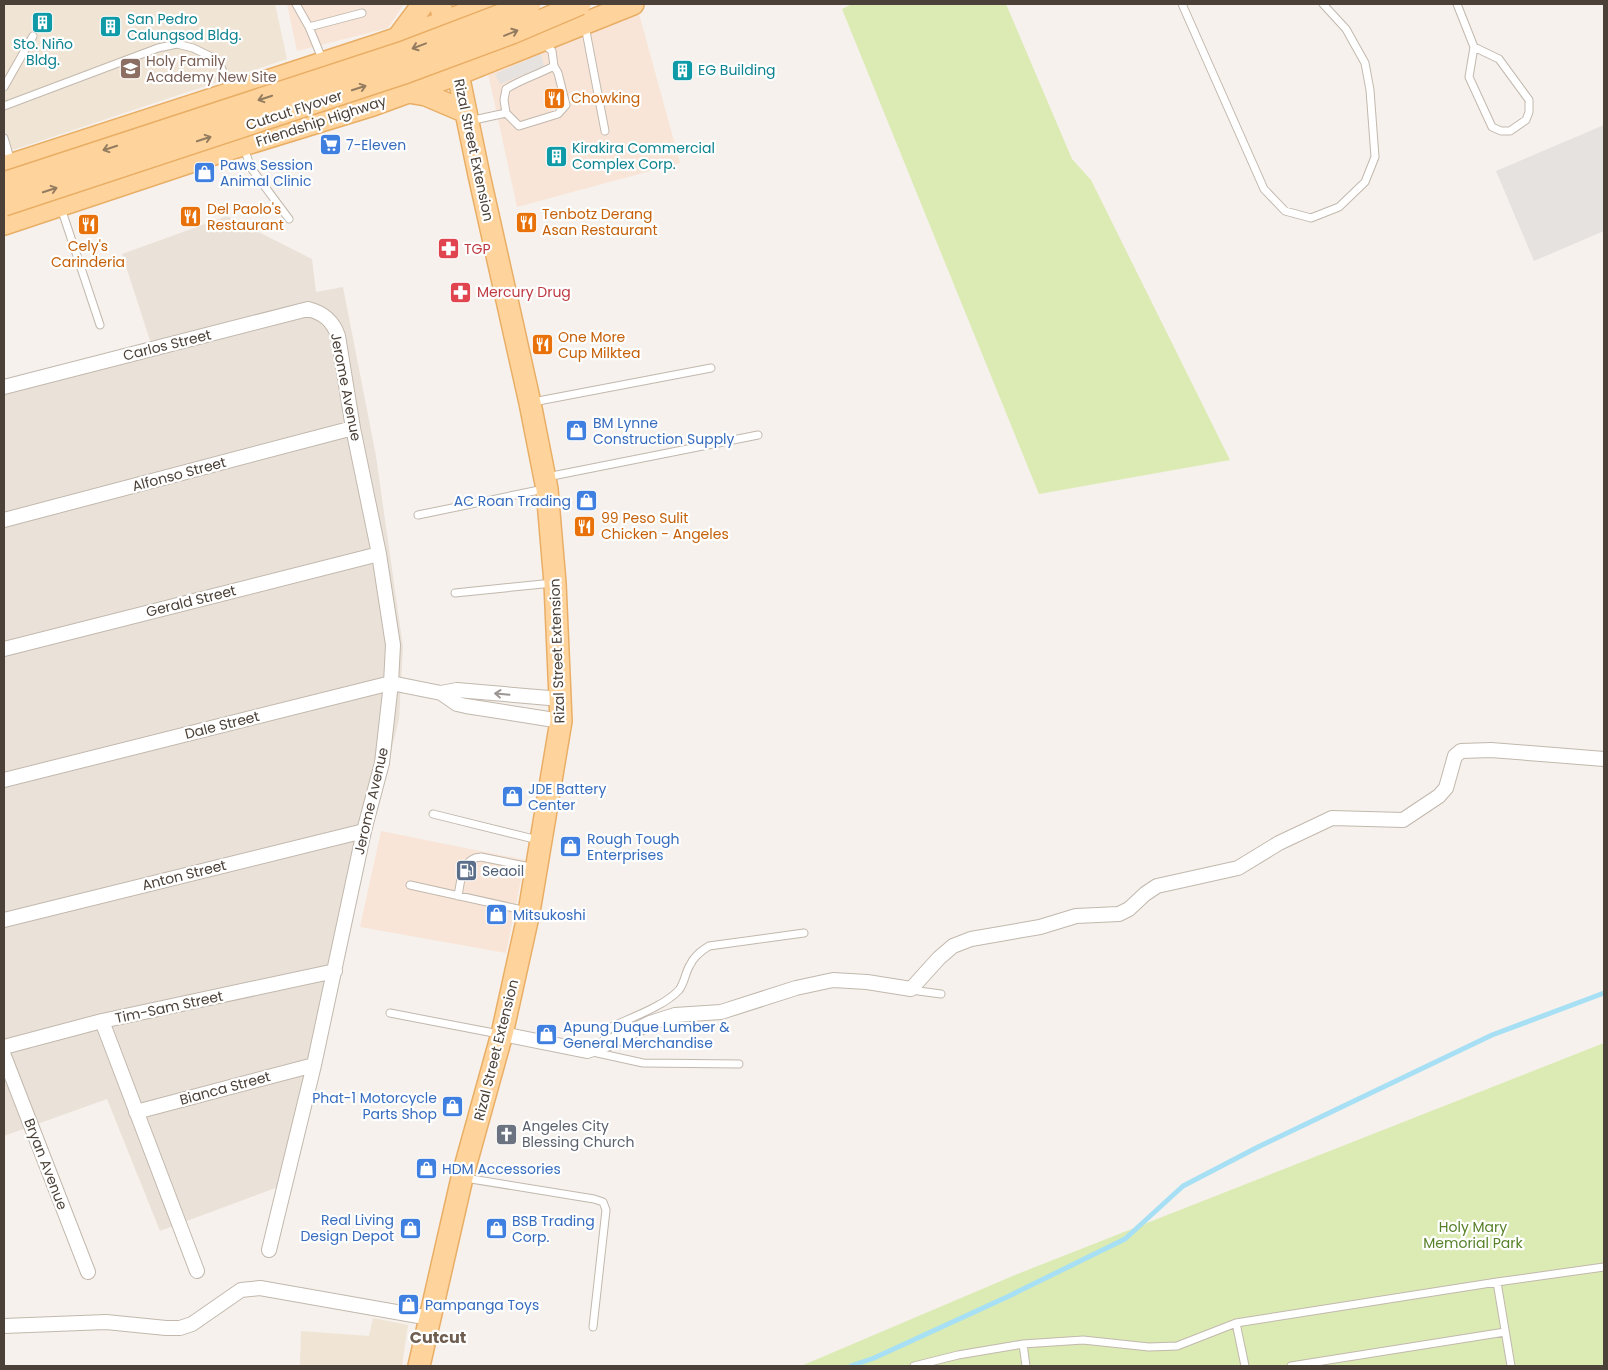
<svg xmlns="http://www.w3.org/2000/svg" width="1608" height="1370" viewBox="0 0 1608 1370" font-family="Poppins,sans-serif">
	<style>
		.residential { fill: #eae2d9 }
		.commercial { fill: #f8e5d7 }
		.education { fill: #f0e4d5 }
		.green { fill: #dbebb3 }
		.parking { fill: #e5e2e0 }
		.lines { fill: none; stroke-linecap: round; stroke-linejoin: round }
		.stream { stroke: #a7e0f4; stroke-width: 5 }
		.service-casing { stroke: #c2b8ad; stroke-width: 9 }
		.minor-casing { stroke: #c2b8ad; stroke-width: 16 }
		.primary-casing { stroke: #e9ae66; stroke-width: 24 }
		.service { stroke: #fff; stroke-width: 7 }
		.minor { stroke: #fff; stroke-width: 14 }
		.primary { stroke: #ffd49c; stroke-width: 21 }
		.primary-bridge-casing { stroke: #e9ae66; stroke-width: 24; stroke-linecap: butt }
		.primary-bridge { stroke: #ffd49c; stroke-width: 21 }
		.oneway { stroke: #937c60 }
		.oneway2 { stroke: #9c9692 }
		.labels { text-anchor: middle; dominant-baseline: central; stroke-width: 4.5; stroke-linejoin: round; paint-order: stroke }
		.culture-label { font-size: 14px; fill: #0d838f; stroke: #fff; text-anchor: start }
		.education-label { font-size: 14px; fill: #785e54; stroke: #fff; text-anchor: start }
		.food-label { font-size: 14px; fill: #c56008; stroke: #fff; text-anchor: start }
		.street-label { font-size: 14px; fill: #4b4138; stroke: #fff }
		.shop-label { font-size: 14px; fill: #366cbe; stroke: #fff; text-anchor: start }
		.health-label { font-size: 14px; fill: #be3a42; stroke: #fff; text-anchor: start }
		.service-label { font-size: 14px; fill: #4e5e75; stroke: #fff; text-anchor: start }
		.worship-label { font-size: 14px; fill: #5b616d; stroke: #fff; text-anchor: start }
		.park-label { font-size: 14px; fill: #578128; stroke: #fff }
		.quarter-label { font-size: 16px; font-weight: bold; fill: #6f5d4f; stroke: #fff }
	</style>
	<rect width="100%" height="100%" fill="#f6f1ec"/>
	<path class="residential" d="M227,216L312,259L316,292L343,287L376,456L403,647L399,719L286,1184L160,1231L107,1099L4,1136V387L153,350L122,254Z"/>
	<path class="commercial" d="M287,4H404L388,28L297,51Z
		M638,10L680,163L517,207L488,73Z
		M381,831L525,860L506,953L360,927Z"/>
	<path class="education" d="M4,4H275L287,59L4,153Z
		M373,1318L408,1325L402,1366H300L301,1331L369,1336Z"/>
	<path class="green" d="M852,4H1006L1072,159L1091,180L1230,460L1039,494L842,9Z
		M1604,1043V1366H801L1020,1273Z"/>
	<path class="parking" d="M541,54L544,66L500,84L495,74Z
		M1604,125V231L1534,261L1496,171Z"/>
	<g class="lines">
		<path class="stream" d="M851,1366L874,1358L1007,1297L1125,1239L1183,1186L1258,1147L1492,1035L1604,993"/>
		<defs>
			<path id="service" d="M296,4L309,27L323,61
				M1182,4L1264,189L1285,211L1311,218L1339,207L1365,182L1375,157L1370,90L1365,63L1346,29L1323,4
				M1457,4L1474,47L1469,77L1492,127L1501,131H1510L1526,120L1529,112V100L1499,59L1474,47
				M585,26L605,131
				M309,27L362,13
				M4,87L33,36
				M4,106L158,48L177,44L193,48L218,60L226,79L235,88
				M506,113L519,126L558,114L566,105L558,73L554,66
				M469,121L506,113L504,100L506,89C522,79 537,75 554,66L552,51L544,44
				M4,138L11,162
				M244,148L251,168L289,219
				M61,208L100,325
				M533,402L711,368
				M547,477L758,435
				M418,515L544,489
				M455,593L553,583
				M433,814L538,840
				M410,885L527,911
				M458,896C461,881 461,858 481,857L535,868
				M911,990L941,994
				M390,1013L499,1034
				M602,1045L607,1031L613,1026C633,1017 664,1006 679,990C685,982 685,973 690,965C694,956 701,951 709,946L804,933
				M593,1052L643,1063L739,1064
				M465,1178L594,1199L603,1202L606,1210L593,1327
				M1497,1282L1511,1366
				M1236,1323L1245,1366
				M1023,1344L1026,1366
				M914,1366L958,1355L1023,1344L1083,1340L1149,1347L1177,1346L1236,1323L1497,1282L1604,1267
				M1291,1366L1505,1332"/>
			<path id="minor" d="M4,387L308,309C324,313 333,321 338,336L353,428L379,554L393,645L391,683L382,763L364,831L314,1065L269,1250
				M4,520L353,428
				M4,649L379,554
				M441,693L457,690L561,699
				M4,780L391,683L441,693L457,704L466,706L561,721
				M4,920L364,831
				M102,1021L197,1271
				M502,1034L587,1051L602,1046L650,1023L675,1015L721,1012L796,988L833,980L867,982L911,989L939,958L953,946L971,939L1040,927L1076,916L1119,914L1129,909L1145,894L1157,886L1238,868L1279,843L1332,818L1403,820L1439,796L1446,788L1455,756L1461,751L1491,750L1604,759
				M4,1047L102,1021L335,971
				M4,1056L88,1272
				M136,1112L314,1065
				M4,1326L106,1322L166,1328H180L192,1324L241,1290L260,1288L430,1318"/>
			<path id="primary" d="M397,39L423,4
				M408,92L426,95L466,112
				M4,167L378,45L445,22L488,4
				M4,224L217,153L373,105L458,74L633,4
				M419,1366L462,1178L502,1034L529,912L561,721L555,583L547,489L530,403L479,175L458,74L440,4"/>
		</defs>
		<use href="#service" class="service-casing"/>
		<use href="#minor" class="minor-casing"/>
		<use href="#primary" class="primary-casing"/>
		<use href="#service" class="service"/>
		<use href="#minor" class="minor"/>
		<use href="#primary" class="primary"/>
		<defs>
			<path id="primary-bridge" d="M4,183L401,53L530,4
				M4,205L407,72L512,33L580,4"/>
		</defs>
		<use href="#primary-bridge" class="primary-bridge-casing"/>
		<use href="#primary-bridge" class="primary-bridge"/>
	</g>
	<defs><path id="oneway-shaft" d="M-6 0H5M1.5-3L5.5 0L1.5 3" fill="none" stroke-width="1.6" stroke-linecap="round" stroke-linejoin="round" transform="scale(1.25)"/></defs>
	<g class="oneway">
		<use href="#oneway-shaft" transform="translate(511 33) rotate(-22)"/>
		<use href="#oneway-shaft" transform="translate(419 46) rotate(159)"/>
		<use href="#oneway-shaft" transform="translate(359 88) rotate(-18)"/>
		<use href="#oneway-shaft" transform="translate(265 98) rotate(162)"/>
		<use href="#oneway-shaft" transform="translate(204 139) rotate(-18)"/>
		<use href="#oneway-shaft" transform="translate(110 148) rotate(162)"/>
		<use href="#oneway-shaft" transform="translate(50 190) rotate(-18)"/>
	</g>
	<use class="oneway2" href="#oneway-shaft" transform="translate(502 694) rotate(-175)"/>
	<defs>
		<symbol id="building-square" viewBox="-11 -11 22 22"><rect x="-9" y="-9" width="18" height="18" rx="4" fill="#0f9aa8" stroke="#fff"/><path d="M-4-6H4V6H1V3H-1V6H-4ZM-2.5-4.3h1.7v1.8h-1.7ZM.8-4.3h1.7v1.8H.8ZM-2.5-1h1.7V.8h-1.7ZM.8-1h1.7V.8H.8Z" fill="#fff"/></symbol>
		<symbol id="school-square" viewBox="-11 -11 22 22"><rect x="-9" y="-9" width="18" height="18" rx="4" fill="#8d6e63" stroke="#fff"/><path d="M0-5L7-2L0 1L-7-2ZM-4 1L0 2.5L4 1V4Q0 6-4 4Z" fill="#fff"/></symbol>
		<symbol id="restaurant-square" viewBox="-11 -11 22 22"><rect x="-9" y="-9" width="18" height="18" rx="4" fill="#e8710a" stroke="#fff"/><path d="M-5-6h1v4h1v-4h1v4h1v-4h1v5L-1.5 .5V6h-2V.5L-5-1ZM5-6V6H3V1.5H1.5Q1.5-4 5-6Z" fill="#fff"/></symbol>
		<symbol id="supermarket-square" viewBox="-11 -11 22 22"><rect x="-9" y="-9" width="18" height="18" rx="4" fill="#3f7fe0" stroke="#fff"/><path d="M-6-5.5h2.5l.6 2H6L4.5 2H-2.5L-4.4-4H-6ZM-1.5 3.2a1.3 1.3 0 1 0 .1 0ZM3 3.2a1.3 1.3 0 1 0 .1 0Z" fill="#fff"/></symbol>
		<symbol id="shop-square" viewBox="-11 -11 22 22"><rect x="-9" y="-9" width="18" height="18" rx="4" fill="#3f7fe0" stroke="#fff"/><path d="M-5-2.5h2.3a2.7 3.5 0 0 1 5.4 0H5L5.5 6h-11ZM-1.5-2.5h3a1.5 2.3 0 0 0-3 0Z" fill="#fff"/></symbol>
		<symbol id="pharmacy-square" viewBox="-11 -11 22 22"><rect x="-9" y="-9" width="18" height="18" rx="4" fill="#e0444e" stroke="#fff"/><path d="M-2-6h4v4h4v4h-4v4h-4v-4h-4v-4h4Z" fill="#fff"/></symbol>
		<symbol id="fuel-square" viewBox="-11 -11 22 22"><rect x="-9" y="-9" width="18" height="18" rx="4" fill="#5c6f8a" stroke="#fff"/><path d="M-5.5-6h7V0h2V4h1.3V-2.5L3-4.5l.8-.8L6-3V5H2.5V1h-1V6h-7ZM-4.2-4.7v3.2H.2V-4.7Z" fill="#fff"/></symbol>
		<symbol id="church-square" viewBox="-11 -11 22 22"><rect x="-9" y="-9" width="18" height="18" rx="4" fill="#6b7280" stroke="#fff"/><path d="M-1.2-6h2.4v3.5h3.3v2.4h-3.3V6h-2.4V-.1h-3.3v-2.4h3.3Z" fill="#fff"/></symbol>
	</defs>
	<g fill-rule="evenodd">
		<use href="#building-square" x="30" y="10" width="25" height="25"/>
		<use href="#building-square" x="98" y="14" width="25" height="25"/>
		<use href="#school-square" x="118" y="56" width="25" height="25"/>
		<use href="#building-square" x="670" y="58" width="25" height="25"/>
		<use href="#restaurant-square" x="542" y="86" width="25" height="25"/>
		<use href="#supermarket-square" x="318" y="132" width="25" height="25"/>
		<use href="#building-square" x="544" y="144" width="25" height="25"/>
		<use href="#shop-square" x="192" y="160" width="25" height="25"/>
		<use href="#restaurant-square" x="178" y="204" width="25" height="25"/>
		<use href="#restaurant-square" x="514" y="210" width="25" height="25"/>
		<use href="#restaurant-square" x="76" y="212" width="25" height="25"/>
		<use href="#pharmacy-square" x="436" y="236" width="25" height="25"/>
		<use href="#pharmacy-square" x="448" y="280" width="25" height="25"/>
		<use href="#restaurant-square" x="530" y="332" width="25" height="25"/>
		<use href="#shop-square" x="564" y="418" width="25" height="25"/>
		<use href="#shop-square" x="574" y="488" width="25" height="25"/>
		<use href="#restaurant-square" x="572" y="514" width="25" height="25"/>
		<use href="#shop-square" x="500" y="784" width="25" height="25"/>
		<use href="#shop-square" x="558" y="834" width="25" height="25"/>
		<use href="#fuel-square" x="454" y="858" width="25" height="25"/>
		<use href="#shop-square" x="484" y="902" width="25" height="25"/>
		<use href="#shop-square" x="534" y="1022" width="25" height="25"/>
		<use href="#shop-square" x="440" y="1094" width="25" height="25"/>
		<use href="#church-square" x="494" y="1122" width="25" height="25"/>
		<use href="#shop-square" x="414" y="1156" width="25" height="25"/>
		<use href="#shop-square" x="398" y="1216" width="25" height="25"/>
		<use href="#shop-square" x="484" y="1216" width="25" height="25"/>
		<use href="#shop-square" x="396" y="1292" width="25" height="25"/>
	</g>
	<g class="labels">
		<g class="culture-label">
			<text x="127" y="19">San Pedro<tspan x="127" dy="16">Calungsod Bldg.</tspan></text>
			<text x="43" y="44" text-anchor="middle">Sto. Niño<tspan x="43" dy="16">Bldg.</tspan></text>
			<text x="698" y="70">EG Building</text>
			<text x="572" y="148">Kirakira Commercial<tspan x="572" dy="16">Complex Corp.</tspan></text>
		</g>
		<g class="education-label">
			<text x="146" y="61">Holy Family<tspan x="146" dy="16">Academy New Site</tspan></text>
		</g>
		<g class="food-label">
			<text x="571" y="98">Chowking</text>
			<text x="207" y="209">Del Paolo's<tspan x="207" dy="16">Restaurant</tspan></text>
			<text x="542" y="214">Tenbotz Derang<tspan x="542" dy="16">Asan Restaurant</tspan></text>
			<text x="88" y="246" text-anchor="middle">Cely's<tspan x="88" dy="16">Carinderia</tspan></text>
			<text x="558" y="337">One More<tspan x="558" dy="16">Cup Milktea</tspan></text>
			<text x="601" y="518">99 Peso Sulit<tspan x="601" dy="16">Chicken - Angeles</tspan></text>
		</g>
		<g class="street-label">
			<text transform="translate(294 110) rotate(-18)">Cutcut Flyover</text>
			<text transform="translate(321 121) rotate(-18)">Friendship Highway</text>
			<text transform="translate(474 150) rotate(78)">Rizal Street Extension</text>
			<text transform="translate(167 345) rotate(-14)">Carlos Street</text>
			<text transform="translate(346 387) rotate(79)">Jerome Avenue</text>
			<text transform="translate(179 474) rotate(-15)">Alfonso Street</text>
			<text transform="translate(191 601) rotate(-14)">Gerald Street</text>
			<text transform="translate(557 651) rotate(-92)">Rizal Street Extension</text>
			<text transform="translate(222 725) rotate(-14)">Dale Street</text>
			<text transform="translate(371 801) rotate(-77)">Jerome Avenue</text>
			<text transform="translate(184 875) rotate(-14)">Anton Street</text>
			<text transform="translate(169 1007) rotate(-12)">Tim-Sam Street</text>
			<text transform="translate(496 1050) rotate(-76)">Rizal Street Extension</text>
			<text transform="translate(225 1088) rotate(-15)">Bianca Street</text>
			<text transform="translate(46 1164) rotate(69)">Bryan Avenue</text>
		</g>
		<g class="shop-label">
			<text x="346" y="145">7-Eleven</text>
			<text x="220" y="165">Paws Session<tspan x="220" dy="16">Animal Clinic</tspan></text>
			<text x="593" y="423">BM Lynne<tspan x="593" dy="16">Construction Supply</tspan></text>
			<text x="571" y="501" text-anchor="end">AC Roan Trading</text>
			<text x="528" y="789">JDE Battery<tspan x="528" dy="16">Center</tspan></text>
			<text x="587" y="839">Rough Tough<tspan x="587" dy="16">Enterprises</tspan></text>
			<text x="513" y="915">Mitsukoshi</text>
			<text x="563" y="1027">Apung Duque Lumber &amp;<tspan x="563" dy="16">General Merchandise</tspan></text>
			<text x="437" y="1098" text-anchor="end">Phat-1 Motorcycle<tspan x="437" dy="16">Parts Shop</tspan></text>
			<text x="442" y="1169">HDM Accessories</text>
			<text x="394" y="1220" text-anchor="end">Real Living<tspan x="394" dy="16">Design Depot</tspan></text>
			<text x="512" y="1221">BSB Trading<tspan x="512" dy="16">Corp.</tspan></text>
			<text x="425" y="1305">Pampanga Toys</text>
		</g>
		<g class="health-label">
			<text x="464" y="249">TGP</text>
			<text x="477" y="292">Mercury Drug</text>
		</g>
		<g class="service-label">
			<text x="482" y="871">Seaoil</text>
		</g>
		<g class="worship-label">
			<text x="522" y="1126">Angeles City<tspan x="522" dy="16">Blessing Church</tspan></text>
		</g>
		<g class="park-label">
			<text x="1473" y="1227">Holy Mary<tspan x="1473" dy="16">Memorial Park</tspan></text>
		</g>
		<g class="quarter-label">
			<text x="438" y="1337">Cutcut</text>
		</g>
	</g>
	<rect width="1608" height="1370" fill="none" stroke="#4b4138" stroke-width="10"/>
</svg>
